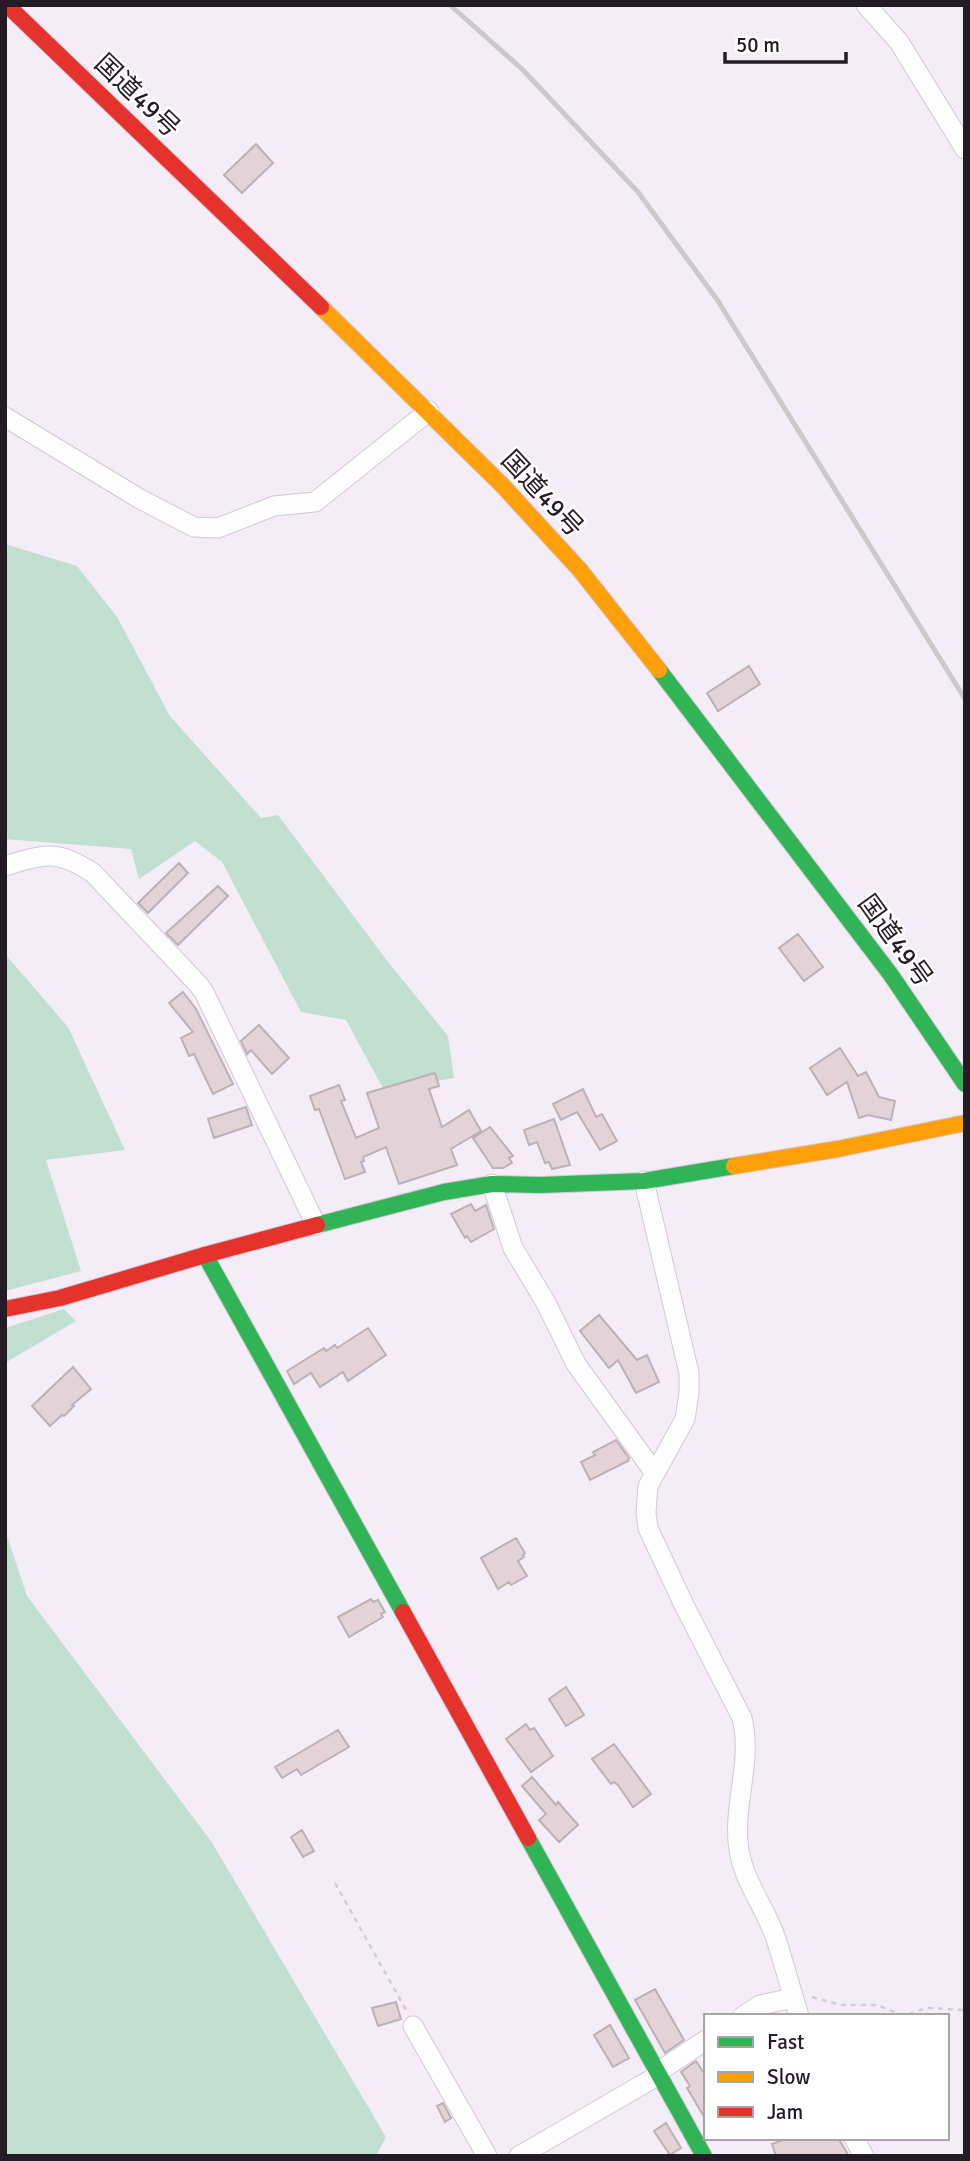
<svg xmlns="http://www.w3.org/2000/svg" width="970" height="2161" viewBox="0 0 970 2161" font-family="Signika,'Noto Sans JP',sans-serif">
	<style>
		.green { fill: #c1e0d1 }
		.building { fill: #e3d2d7; stroke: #bcb1b6; stroke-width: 2 }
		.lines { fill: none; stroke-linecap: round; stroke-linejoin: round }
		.street-casing { stroke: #d1c9d5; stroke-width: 21 }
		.fast-casing { stroke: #d1c9d5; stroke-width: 18 }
		.slow-casing { stroke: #d1c9d5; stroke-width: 18 }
		.jam-casing { stroke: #d1c9d5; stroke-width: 18 }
		.path { stroke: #d1cfd3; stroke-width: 2.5; stroke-dasharray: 5 5; stroke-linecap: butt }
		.street { stroke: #fdfcfe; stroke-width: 19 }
		.fast { stroke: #30b455; stroke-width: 16 }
		.slow { stroke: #ff9f0a; stroke-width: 16 }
		.jam { stroke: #e5322d; stroke-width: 16 }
		.rail { stroke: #cbc9cc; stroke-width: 5 }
		.labels { text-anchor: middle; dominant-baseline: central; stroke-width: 5; stroke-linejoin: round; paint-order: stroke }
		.street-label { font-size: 26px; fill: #231b26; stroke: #fff }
	</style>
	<rect width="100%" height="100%" fill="#f4ecf7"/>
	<path class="green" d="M5,544L77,566L117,617L170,716L261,818L278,815L385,958L448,1036L454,1078L384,1090L346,1020L301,1012L222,862L195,841L139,879L131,849L5,839Z
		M5,954L68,1027L125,1150L46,1160L81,1271L5,1291Z
		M64,1309L76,1321L5,1363V1328Z
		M5,1530L27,1596L211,1841L386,2137L376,2156H5Z"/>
	<path class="building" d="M256,144L273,163L242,193L224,175Z
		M749,666L760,684L718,711L707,693Z
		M179,863L188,873L148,913L138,903Z
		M218,886L228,896L178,945L166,933Z
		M798,934L823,967L804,981L779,948Z
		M183,992L196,1009L233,1084L213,1094L194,1054L189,1056L181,1038L193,1032L169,1003Z
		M259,1025L289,1058L272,1074L251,1050L247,1054L241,1041Z
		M840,1048L858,1076L866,1072L879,1097L895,1101L891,1120L868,1115L859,1118L847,1082L827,1095L810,1068Z
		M435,1073L439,1086L429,1089L442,1127L469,1110L481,1131L451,1149L457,1165L399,1184L386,1147L363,1157L364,1161L361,1162L365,1172L345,1179L319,1109L315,1110L310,1096L339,1085L345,1100L341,1101L356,1138L379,1128L367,1093Z
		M583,1089L596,1117L602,1114L617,1141L600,1150L577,1112L561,1120L553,1104Z
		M246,1107L252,1125L214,1138L208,1119Z
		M554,1119L570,1165L552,1169L549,1162L545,1163L537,1142L529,1145L524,1130Z
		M490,1127L513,1156L509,1158L512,1163L503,1168H493L473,1138Z
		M471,1204L475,1211L486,1205L494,1229L471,1242L467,1236L465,1238L451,1214Z
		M599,1315L637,1360L647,1355L659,1382L636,1393L618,1360L609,1368L580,1331Z
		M368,1328L386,1355L348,1381L343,1372L320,1387L311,1373L294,1384L287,1371L324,1348L326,1351L335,1345L337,1348Z
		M73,1367L91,1389L72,1405L74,1406L64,1416L62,1415L50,1426L32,1406Z
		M616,1440L629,1458L628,1461L590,1480L581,1462L595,1455L593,1452Z
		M516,1538L525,1553L523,1555L524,1557L518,1561L527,1576L511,1585L509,1582L498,1589L481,1558Z
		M371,1599L373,1602L378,1600L385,1612L381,1614L383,1617L349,1637L338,1617Z
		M566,1687L584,1715L566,1726L549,1699Z
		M526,1724L530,1730L534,1728L553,1756L531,1772L506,1739Z
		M338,1730L349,1747L301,1775L297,1769L282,1778L275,1767Z
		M614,1744L651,1794L633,1807L618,1785L614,1782L611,1784L592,1759Z
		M532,1777L556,1805L558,1802L578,1825L559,1842L539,1820L546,1814L522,1786Z
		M302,1830L314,1851L303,1857L291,1837Z
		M655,1989L684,2040L665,2053L635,2000Z
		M396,2002L401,2019L378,2026L372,2008Z
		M610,2025L629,2058L613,2067L594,2035Z
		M696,2061L706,2076V2120L687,2088L690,2086L681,2072Z
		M443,2103L451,2118L445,2122L437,2106Z
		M666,2123L681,2148L670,2155L654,2131Z
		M788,2138H838L849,2156H776L772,2144Z"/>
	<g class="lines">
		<defs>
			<path id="street" d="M866,5L899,42L965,149
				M5,417L140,499L194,527L218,528L274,506L315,502L429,411
				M5,866C45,854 56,849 93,873L197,983L204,992L316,1225
				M644,1181L689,1373V1393L685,1419L648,1486L646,1513L648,1528L684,1605L742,1718C753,1763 732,1805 739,1850C744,1882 766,1909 776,1939C784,1964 791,1990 799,2016
				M492,1184L513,1248L546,1303L576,1364L654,1472
				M743,2016L760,2005L793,1998
				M413,2026L487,2156
				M854,2138L864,2156
				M519,2156L652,2079L658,2072L706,2040"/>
			<path id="fast" d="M659,670L891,975L965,1084
				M317,1225L444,1192L492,1184L540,1185L644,1181L734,1166
				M205,1255L403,1612
				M528,1838L704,2156"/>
			<path id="slow" d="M321,307L503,486L580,570L659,670
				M734,1166L838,1149L965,1123"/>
			<path id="jam" d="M7,5L321,307
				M5,1309L60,1298L205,1255L317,1225
				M403,1612L528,1838"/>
		</defs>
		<use href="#street" class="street-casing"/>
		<use href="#fast" class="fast-casing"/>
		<use href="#slow" class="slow-casing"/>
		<use href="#jam" class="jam-casing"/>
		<path class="path" d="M335,1883L406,2010
			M812,1997L841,2005H877L899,2014L906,2015L926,2008L965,2010"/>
		<use href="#street" class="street"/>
		<use href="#fast" class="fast"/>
		<use href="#slow" class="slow"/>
		<use href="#jam" class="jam"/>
		<path class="rail" d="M450,5L522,69L638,192L718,301L965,699"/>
	</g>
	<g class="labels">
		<g class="street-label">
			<text transform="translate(137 96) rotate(44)">国道49号</text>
			<text transform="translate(542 494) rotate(47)">国道49号</text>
			<text transform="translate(895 941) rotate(54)">国道49号</text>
		</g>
	</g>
	<rect width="970" height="2161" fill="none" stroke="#231b26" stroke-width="14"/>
	<rect x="704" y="2014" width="245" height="126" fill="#ffffff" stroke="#a7a4a8" stroke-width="2"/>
	<rect x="718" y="2037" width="35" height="10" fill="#30b455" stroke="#a7a4a8" stroke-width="2"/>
	<text x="767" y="2049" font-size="21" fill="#231b26">Fast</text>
	<rect x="718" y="2072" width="35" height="10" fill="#ff9f0a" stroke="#a7a4a8" stroke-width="2"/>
	<text x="767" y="2084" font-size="21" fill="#231b26">Slow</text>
	<rect x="718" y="2107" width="35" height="10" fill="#e5322d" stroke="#a7a4a8" stroke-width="2"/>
	<text x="767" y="2119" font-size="21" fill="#231b26">Jam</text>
	<path d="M725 52v10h121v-10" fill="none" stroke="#231b26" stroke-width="3.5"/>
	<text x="736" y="52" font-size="21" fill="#231b26" stroke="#ffffff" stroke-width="5" paint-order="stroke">50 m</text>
</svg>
